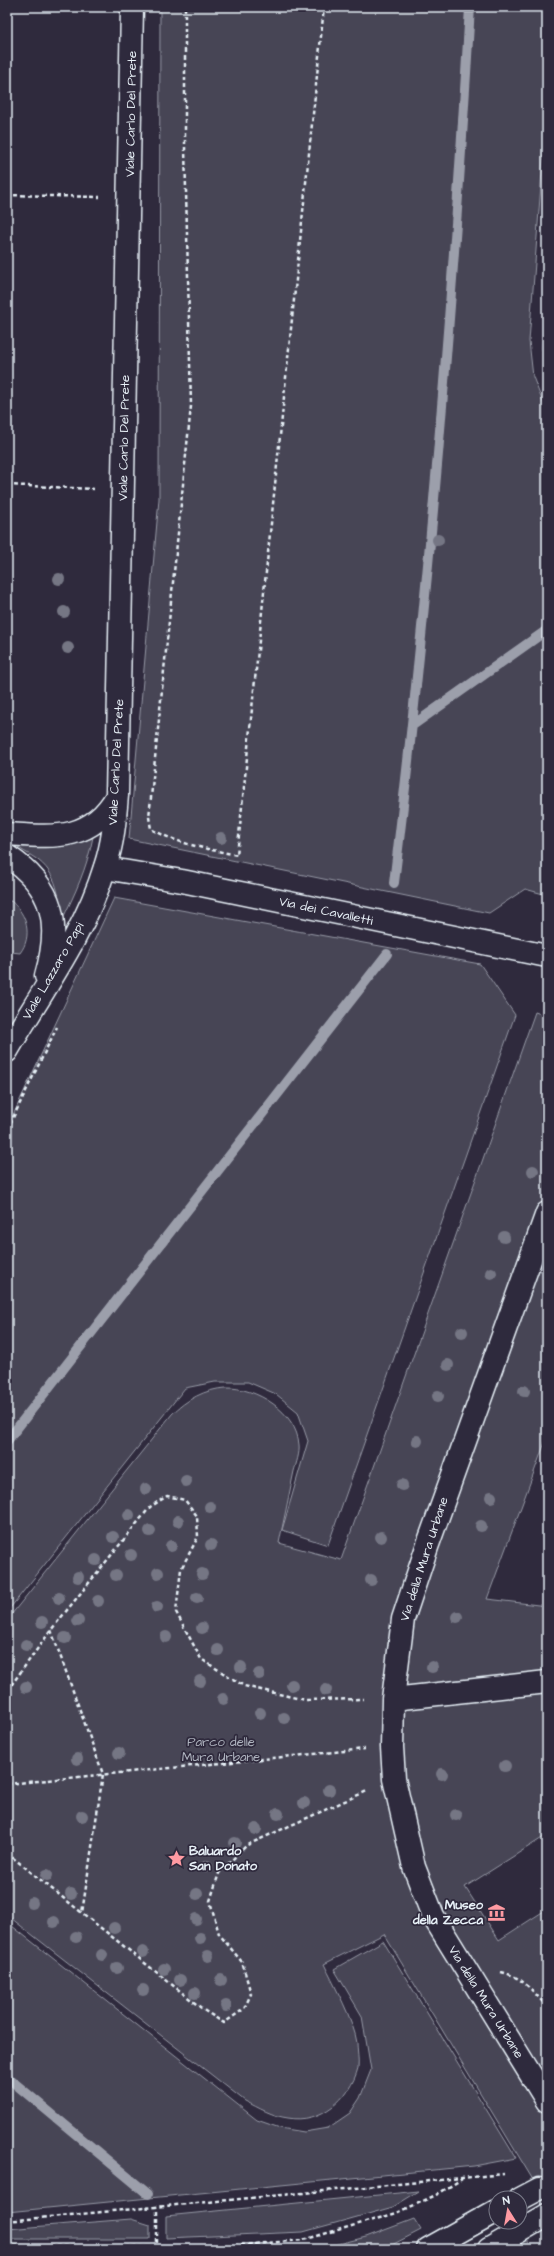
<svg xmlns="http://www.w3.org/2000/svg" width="554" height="2256" viewBox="0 0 554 2256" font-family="'Architects Daughter',sans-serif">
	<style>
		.green { fill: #464455; stroke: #979aa6 }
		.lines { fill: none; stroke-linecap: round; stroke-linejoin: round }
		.stream { stroke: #9c9fab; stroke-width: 10 }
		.street-casing { stroke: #e8f1f8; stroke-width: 25 }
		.primary-casing { stroke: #e8f1f8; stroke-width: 25 }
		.path { stroke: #e8f1f8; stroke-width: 2.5; stroke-dasharray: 4 3; stroke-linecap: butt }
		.street { stroke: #2f2a3d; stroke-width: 22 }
		.primary { stroke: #2f2a3d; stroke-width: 22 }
		.tree { fill: #757684 }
		.labels { text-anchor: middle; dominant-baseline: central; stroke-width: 3.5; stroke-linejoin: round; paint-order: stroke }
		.street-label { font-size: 13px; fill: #e8f1f8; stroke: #2f2a3d }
		.park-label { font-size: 13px; fill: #afb4bf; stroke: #2f2a3d }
		.poi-label { font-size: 13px; font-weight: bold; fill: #e8f1f8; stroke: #2f2a3d; text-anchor: start }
	</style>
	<rect width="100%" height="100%" fill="#2f2a3d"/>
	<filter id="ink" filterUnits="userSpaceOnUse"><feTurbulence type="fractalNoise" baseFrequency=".025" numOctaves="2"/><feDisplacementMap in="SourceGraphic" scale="8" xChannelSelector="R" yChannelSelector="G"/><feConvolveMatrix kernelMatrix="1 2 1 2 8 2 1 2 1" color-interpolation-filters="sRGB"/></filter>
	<g filter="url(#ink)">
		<path class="green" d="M160,7H547V106L529,341L533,377L547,413V895L525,889L489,913L129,839L159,499Z
			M547,270V377L542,348Z
			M93,837C87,868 75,894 61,922C60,898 58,873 35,858C28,853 20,850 14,844L79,842Z
			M114,898L480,964L515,1015L328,1545L282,1530L308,1441L298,1412L276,1394L248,1382H215L185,1388L7,1612V1128Z
			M11,901C27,914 33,936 20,953L11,952L7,945V902Z
			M535,1012L547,1016V1437L487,1599L547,1606V1835L465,1887L499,1940L547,1909V2203L384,1934L324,1964C334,1985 354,2021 357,2043C357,2050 359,2061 358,2068C350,2099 320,2124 288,2118C272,2116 259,2108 245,2101L7,1915V1620L172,1414C186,1400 205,1389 226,1388C256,1387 297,1412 299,1445C300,1453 296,1464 294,1471C289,1495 284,1519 279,1543L341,1560Z
			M7,1922L257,2120L280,2128L304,2132L328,2128L350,2113L360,2098L371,2070L362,2016L334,1969L383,1941L516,2158L474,2166L7,2212Z
			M419,2191L393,2207L303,2232L166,2238V2216Z
			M131,2219L150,2225V2239H7V2229Z
			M414,2219L421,2230L384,2249H319L366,2237Z
			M527,2240L533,2249H512Z"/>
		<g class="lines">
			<path class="stream" d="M413,725L547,630
				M394,883C429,592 453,300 470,7
				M7,1441L387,954
				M7,2077L148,2194"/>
			<defs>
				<path id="street" d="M105,868L182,881L547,956
					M547,1213L427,1547L403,1619L393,1699L392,1747L394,1779L414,1867L433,1916L547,2101
					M393,1699L547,1682
					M520,2199L539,2189
					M428,2249L496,2211
					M489,2249L547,2215"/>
				<path id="primary" d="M7,834C53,837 91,842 117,796
					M7,856C55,887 61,924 46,976
					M7,1051C42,991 85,933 105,867C113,843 115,819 117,795L132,7"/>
			</defs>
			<use href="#street" class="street-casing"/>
			<use href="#primary" class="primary-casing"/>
			<path class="path" d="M185,7V147L191,406L149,817L151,829C178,844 207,849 237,855L324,7
				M7,195L100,197
				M7,485L94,489
				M7,1130L57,1027
				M51,1630L103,1774L82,1913
				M7,1691L51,1630L150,1507L167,1496L185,1500L197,1516L198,1537L181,1569L176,1612L201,1659L244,1686L305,1700L364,1699
				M7,1784L365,1749
				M7,1853L205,2011L224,2023L244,2009L251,1994L242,1962L219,1934L210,1901L219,1873L247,1845L367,1791
				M501,1972C523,1977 532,1990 547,2007
				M7,2221L504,2174
				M7,2246L157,2247V2209
				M157,2247L229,2246L303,2240L397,2213L436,2195L462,2179"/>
			<use href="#street" class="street"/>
			<use href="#primary" class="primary"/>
		</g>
		<g class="tree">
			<circle cx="438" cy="540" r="6"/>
			<circle cx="59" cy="579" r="6"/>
			<circle cx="64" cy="612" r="6"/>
			<circle cx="68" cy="648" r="6"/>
			<circle cx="221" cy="838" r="6"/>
			<circle cx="533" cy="1171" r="6"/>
			<circle cx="504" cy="1237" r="6"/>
			<circle cx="491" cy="1273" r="6"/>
			<circle cx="462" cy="1332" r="6"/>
			<circle cx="448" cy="1365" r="6"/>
			<circle cx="524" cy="1391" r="6"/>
			<circle cx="438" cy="1396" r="6"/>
			<circle cx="417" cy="1441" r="6"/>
			<circle cx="186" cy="1481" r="6"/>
			<circle cx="402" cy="1485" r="6"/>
			<circle cx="146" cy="1489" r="6"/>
			<circle cx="491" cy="1497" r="6"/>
			<circle cx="210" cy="1507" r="6"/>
			<circle cx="129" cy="1515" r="6"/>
			<circle cx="178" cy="1521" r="6"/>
			<circle cx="481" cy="1526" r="6"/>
			<circle cx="150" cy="1531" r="6"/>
			<circle cx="113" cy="1537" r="6"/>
			<circle cx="381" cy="1537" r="6"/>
			<circle cx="211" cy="1545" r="6"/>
			<circle cx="171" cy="1546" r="6"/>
			<circle cx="131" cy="1555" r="6"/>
			<circle cx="96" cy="1560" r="6"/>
			<circle cx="158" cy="1573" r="6"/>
			<circle cx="202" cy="1574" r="6"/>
			<circle cx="116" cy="1575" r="6"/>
			<circle cx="78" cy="1577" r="6"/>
			<circle cx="371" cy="1580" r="6"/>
			<circle cx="59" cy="1598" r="6"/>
			<circle cx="197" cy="1598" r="6"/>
			<circle cx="98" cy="1601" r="6"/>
			<circle cx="157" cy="1607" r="6"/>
			<circle cx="457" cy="1617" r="6"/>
			<circle cx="78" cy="1621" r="6"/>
			<circle cx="42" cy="1622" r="6"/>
			<circle cx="202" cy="1628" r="6"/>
			<circle cx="166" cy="1637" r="6"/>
			<circle cx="65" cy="1638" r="6"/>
			<circle cx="26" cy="1645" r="6"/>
			<circle cx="218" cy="1650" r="6"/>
			<circle cx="241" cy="1667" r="6"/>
			<circle cx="432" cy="1667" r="6"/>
			<circle cx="259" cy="1674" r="6"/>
			<circle cx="200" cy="1681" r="6"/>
			<circle cx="292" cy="1685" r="6"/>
			<circle cx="26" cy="1687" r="6"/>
			<circle cx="326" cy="1690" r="6"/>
			<circle cx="223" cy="1699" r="6"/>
			<circle cx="260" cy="1713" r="6"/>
			<circle cx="284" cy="1718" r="6"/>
			<circle cx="119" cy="1753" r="6"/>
			<circle cx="77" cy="1759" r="6"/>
			<circle cx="505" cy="1766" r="6"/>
			<circle cx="442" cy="1774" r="6"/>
			<circle cx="329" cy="1790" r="6"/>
			<circle cx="304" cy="1803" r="6"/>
			<circle cx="278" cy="1814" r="6"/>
			<circle cx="456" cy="1815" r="6"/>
			<circle cx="82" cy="1816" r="6"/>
			<circle cx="256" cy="1829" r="6"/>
			<circle cx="235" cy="1843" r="6"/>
			<circle cx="207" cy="1866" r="6"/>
			<circle cx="47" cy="1875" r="6"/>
			<circle cx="71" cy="1894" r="6"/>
			<circle cx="197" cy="1894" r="6"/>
			<circle cx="32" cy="1903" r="6"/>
			<circle cx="196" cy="1919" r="6"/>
			<circle cx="54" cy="1922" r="6"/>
			<circle cx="114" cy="1928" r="6"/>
			<circle cx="76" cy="1937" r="6"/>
			<circle cx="200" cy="1938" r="6"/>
			<circle cx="143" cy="1952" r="6"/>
			<circle cx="102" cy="1955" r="6"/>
			<circle cx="208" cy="1956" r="6"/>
			<circle cx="117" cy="1968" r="6"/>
			<circle cx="164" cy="1969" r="6"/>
			<circle cx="180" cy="1980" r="6"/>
			<circle cx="221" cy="1980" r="6"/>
			<circle cx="143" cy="1990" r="6"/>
			<circle cx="195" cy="1993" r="6"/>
			<circle cx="226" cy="2006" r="6"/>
		</g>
	</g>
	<defs>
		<symbol id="sight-bare" viewBox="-9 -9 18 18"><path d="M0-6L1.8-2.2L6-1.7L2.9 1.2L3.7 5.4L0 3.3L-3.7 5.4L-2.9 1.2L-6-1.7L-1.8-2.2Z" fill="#ff9aa2" stroke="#2f2a3d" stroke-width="2.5" paint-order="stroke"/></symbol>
		<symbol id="museum-bare" viewBox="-9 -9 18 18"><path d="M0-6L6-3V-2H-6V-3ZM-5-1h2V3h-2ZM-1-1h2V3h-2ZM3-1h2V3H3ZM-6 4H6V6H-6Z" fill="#ff9aa2" stroke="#2f2a3d" stroke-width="2.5" paint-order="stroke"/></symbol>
	</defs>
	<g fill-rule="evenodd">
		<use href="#sight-bare" x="164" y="1846" width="25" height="25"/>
		<use href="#museum-bare" x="484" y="1900" width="25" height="25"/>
	</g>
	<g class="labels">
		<g class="street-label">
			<text transform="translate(131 114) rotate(-89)">Viale Carlo Del Prete</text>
			<text transform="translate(124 438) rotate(-89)">Viale Carlo Del Prete</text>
			<text transform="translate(116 762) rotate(-87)">Viale Carlo Del Prete</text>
			<text transform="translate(326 911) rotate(12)">Via dei Cavalletti</text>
			<text transform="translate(53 971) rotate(-60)">Viale Lazzaro Papi</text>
			<text transform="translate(424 1559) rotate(-72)">Via della Mura Urbane</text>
			<text transform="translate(486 2002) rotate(58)">Via della Mura Urbane</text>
		</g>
		<g class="park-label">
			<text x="221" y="1742">Parco delle<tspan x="221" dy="15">Mura Urbane</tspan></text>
		</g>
		<g class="poi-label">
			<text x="189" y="1851">Baluardo<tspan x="189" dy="15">San Donato</tspan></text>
			<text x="483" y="1905" text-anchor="end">Museo<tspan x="483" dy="15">della Zecca</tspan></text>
		</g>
	</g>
	<rect width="554" height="2256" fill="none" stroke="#2f2a3d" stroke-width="24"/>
	<rect x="12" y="12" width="530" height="2232" fill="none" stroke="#e8f1f8" stroke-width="1.5" filter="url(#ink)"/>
	<g transform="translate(508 2210) rotate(349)"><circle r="19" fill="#2f2a3d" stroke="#797a88"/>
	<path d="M0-3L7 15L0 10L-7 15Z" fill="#ff9aa2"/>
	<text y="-6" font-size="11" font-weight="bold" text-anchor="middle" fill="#e8f1f8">N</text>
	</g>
</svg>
